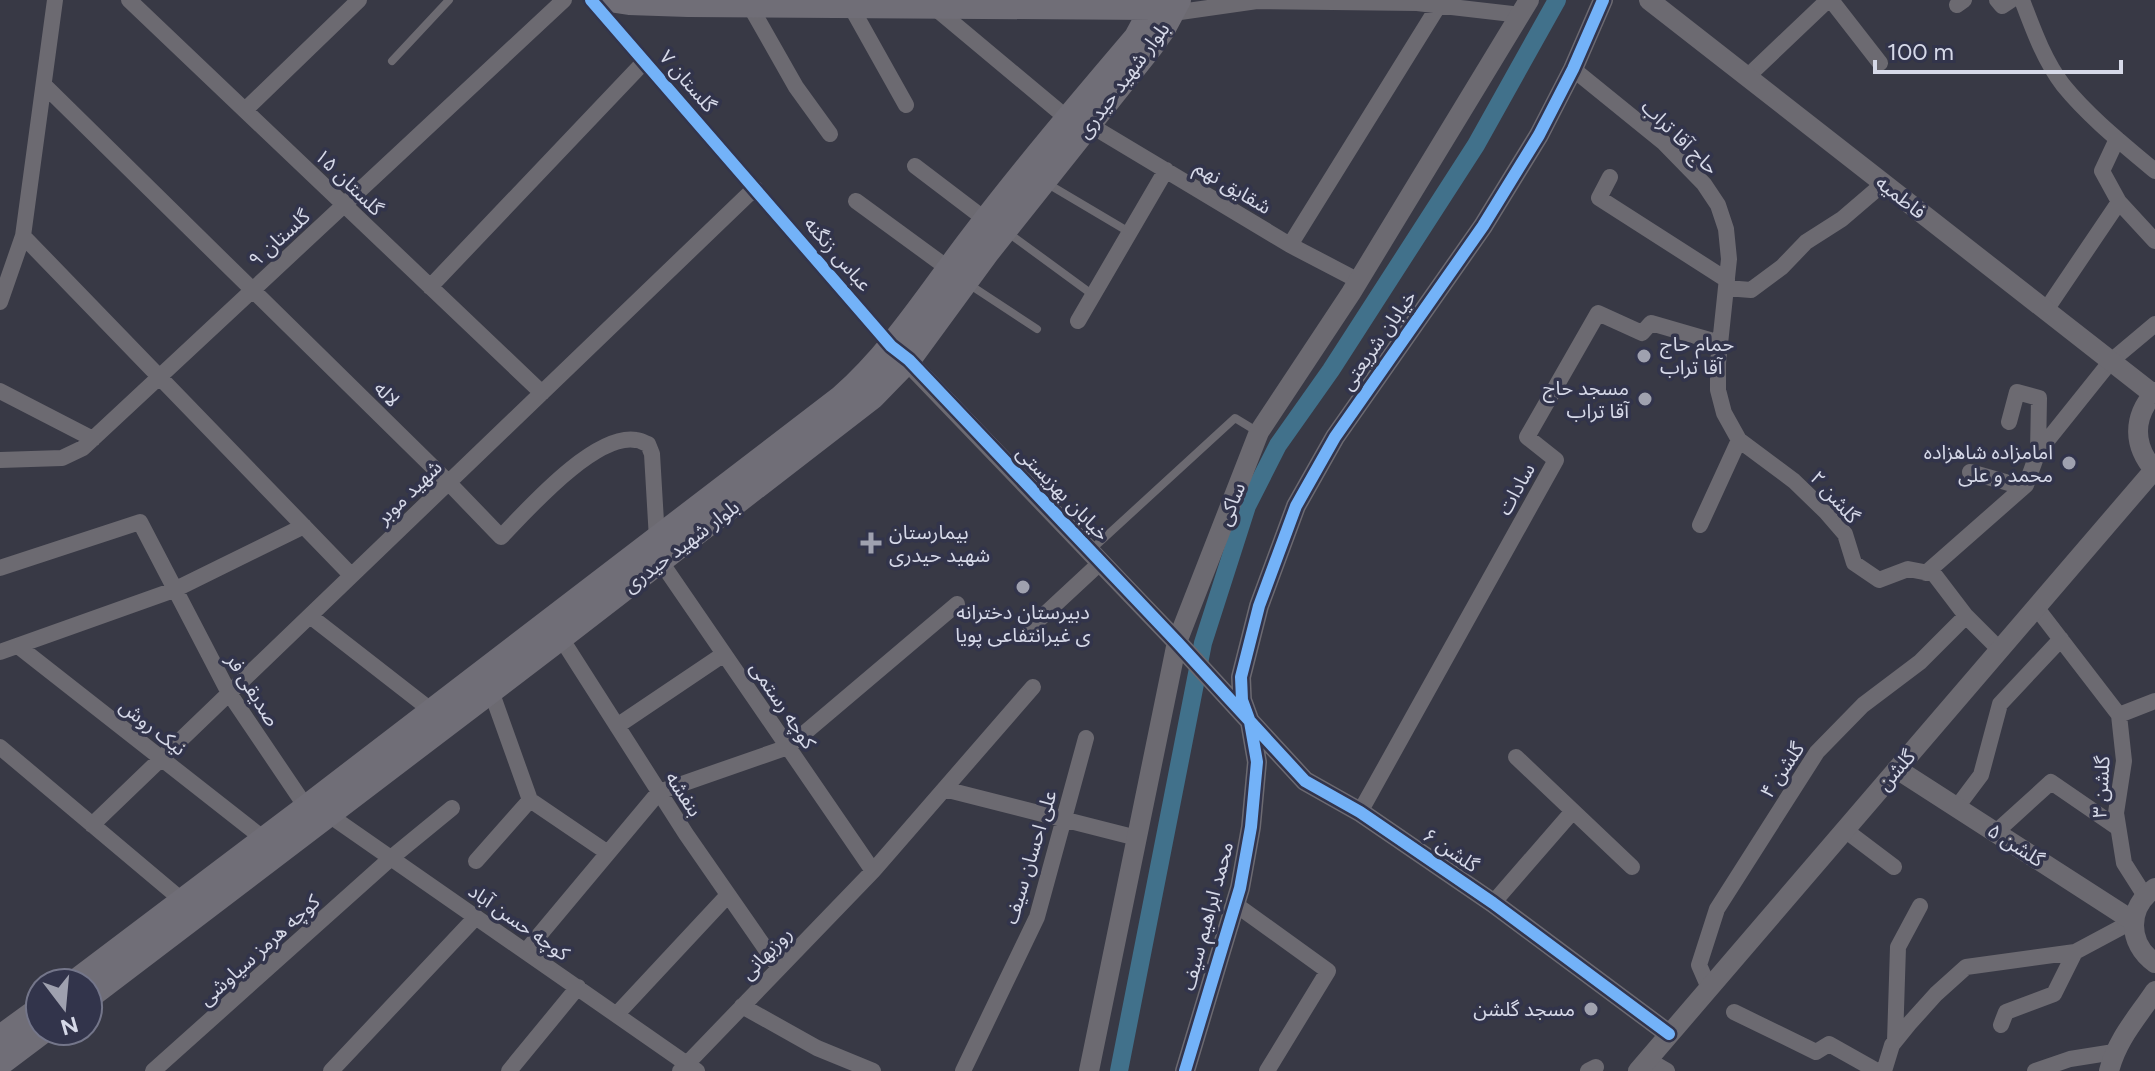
<svg xmlns="http://www.w3.org/2000/svg" width="2155" height="1071" viewBox="0 0 2155 1071" font-family="Figtree,'Noto Sans Arabic',sans-serif">
	<style>
		.lines { fill: none; stroke-linecap: round; stroke-linejoin: round }
		.canal { stroke: #41718b; stroke-width: 18 }
		.service { stroke: #6c6a71; stroke-width: 8 }
		.minor { stroke: #6c6a71; stroke-width: 16 }
		.tertiary { stroke: #6c6a71; stroke-width: 20 }
		.secondary { stroke: #706e77; stroke-width: 24 }
		.cycleway-casing { stroke: #32344b; stroke-width: 17 }
		.cycleway { stroke: #73b2f8; stroke-width: 12 }
		.poi-dot { fill: #9fa1af; stroke: #32344b; stroke-width: 3 }
		.labels { text-anchor: middle; dominant-baseline: central; stroke-width: 7; stroke-linejoin: round; paint-order: stroke }
		.street-label { font-size: 20px; fill: #d6d9e8; stroke: #32344b }
		.poi-label { font-size: 20px; fill: #d6d9e8; stroke: #32344b; text-anchor: end }
	</style>
	<rect width="100%" height="100%" fill="#383945"/>
	<g class="lines">
		<path class="canal" d="M1119,1071L1203,643L1247,506L1278,445L1331,370L1476,145L1557,0"/>
		<path class="service" d="M392,61L449,0
			M1048,184L1129,232
			M1007,232L1093,295
			M967,283L1037,329
			M1091,550L1235,418L1258,432"/>
		<path class="minor" d="M129,0L542,393
			M591,0L891,346
			M1831,0L1880,63
			M1997,0L2002,6L2011,0
			M2022,0C2033,29 2044,60 2063,85C2089,117 2123,144 2155,171
			M850,5L906,105
			M1957,5L1964,0
			M750,6L796,87L830,134
			M934,7L1068,119
			M1173,13L1257,1L1417,3L1521,15
			M1573,69L1663,142L1704,184L1718,205L1726,229L1729,259L1718,363V390L1724,413L1739,440L1794,481L1826,512L1845,534L1854,563L1879,580L1908,569L1934,574L1966,616L2000,650
			M1747,77L1828,0
			M44,85L448,482L501,537C528,509 595,433 636,440C640,440 644,443 648,444L652,454L657,539
			M245,110L359,0
			M1090,125L1290,245L1357,280
			M2117,139L2102,171L2119,202L2155,241
			M915,166L986,220
			M1610,177L1599,198L1727,280
			M856,201L949,269
			M23,236L351,575
			M1290,245L1439,5
			M430,287L644,62
			M1726,288L1751,290L1782,267L1806,242L1842,219L1884,183
			M0,302L23,236L55,0
			M2046,310L2119,202
			M1078,321L1166,170
			M0,391L93,439
			M2009,422L2017,392L2039,398L2038,452
			M0,460L62,458L83,448L564,0
			M1970,472L2023,487
			M1700,525L1739,440
			M661,562L873,871
			M0,568L140,522L229,693L306,807
			M1926,573L2026,485L2038,452L2111,361L2155,324
			M2036,607L2119,715L2124,761L2116,813L2124,863L2145,896
			M310,616L432,711
			M1031,627L1101,562
			M561,638L686,834L779,968
			M18,646L264,839
			M0,652L174,590L304,526
			M2119,715L2155,701
			M617,726L724,654
			M0,747L183,901
			M1516,757L1632,867
			M944,789L1137,838
			M530,800L608,853
			M1957,807L1981,775L2000,704L2061,639
			M1360,812L1556,460L1527,437L1598,313L1642,333L1651,323L1720,343
			M329,815L697,1071
			M92,825L755,188
			M1845,830L1894,867
			M1996,832L2051,782L2118,828
			M476,861L530,800L491,691
			M1493,903L1573,811
			M1235,904L1328,971L1267,1071
			M526,951L659,792L788,747L957,604
			M1709,988L1699,965L1717,909L1817,752L1863,705L1920,662L1966,616
			M742,1006L817,1048L873,1071
			M1734,1012L1816,1052L1829,1044L1877,1071
			M617,1014L728,895
			M2001,1025L2006,1012L2054,994L2075,952
			M1895,1041L1898,947L1920,906
			M1648,1060L1667,1071
			M153,1071L391,858L452,808
			M331,1071L476,917
			M509,1071L578,987
			M680,1071L873,871L1033,687
			M963,1071L1037,917L1086,738
			M1588,1071L1596,1067
			M1884,1071L1892,1045L1909,1024L1936,994L1966,967L2075,952L2133,921
			M2035,1071L2070,1059L2114,1052"/>
		<path class="tertiary" d="M1649,0L2153,394
			M898,351L1177,642L1305,781L1360,812L1493,903L1669,1034
			M2155,392C2132,418 2133,446 2155,471
			M1897,769L2133,921
			M2155,888C2127,907 2127,943 2155,963
			M1089,1071L1177,642L1259,432L1351,293L1529,0
			M1185,1071L1240,888L1251,827L1257,762L1250,722L1242,700L1241,677L1259,606L1296,506L1335,437L1483,226L1539,135L1573,69L1603,0
			M1638,1071L2154,470
			M2109,1071C2117,1039 2137,1018 2155,991"/>
		<path class="secondary" d="M609,0L629,3L688,5L1153,8L1166,12
			M73,983L306,807L841,397C892,352 928,295 969,241C1022,171 1079,104 1136,37L1156,0
			M88,998L561,638L873,397L909,360L988,252L1151,47L1163,30L1179,0
			M0,1037L40,1008
			M0,1064L44,1031"/>
		<defs>
			<path id="cycleway" d="M591,0L891,346L909,360L1177,642L1305,781L1360,812L1493,903L1669,1034
				M1185,1071L1240,888L1251,827L1257,762L1250,722L1242,700L1241,677L1259,606L1296,506L1335,437L1483,226L1539,135L1573,69L1603,0"/>
		</defs>
		<use href="#cycleway" class="cycleway-casing"/>
		<use href="#cycleway" class="cycleway"/>
	</g>
	<g class="poi-dot">
		<circle cx="1644" cy="356" r="8"/>
		<circle cx="1645" cy="399" r="8"/>
		<circle cx="2069" cy="463" r="8"/>
		<path d="M867 531h8v8h8v8h-8v8h-8v-8h-8v-8h8z"/>
		<circle cx="1023" cy="587" r="8"/>
		<circle cx="1591" cy="1009" r="8"/>
	</g>
	<g class="labels">
		<g class="street-label">
			<text transform="translate(1123 80) rotate(-53)">بلوار شهید حیدری</text>
			<text transform="translate(688 81) rotate(49)">گلستان ۷</text>
			<text transform="translate(1680 137) rotate(44)">حاج آقا تراب</text>
			<text transform="translate(349 182) rotate(44)">گلستان ۱۵</text>
			<text transform="translate(1233 187) rotate(31)">شقایق نهم</text>
			<text transform="translate(1901 197) rotate(38)">فاطمیه</text>
			<text transform="translate(279 238) rotate(-42)">گلستان ۹</text>
			<text transform="translate(838 254) rotate(49)">عباس زنگنه</text>
			<text transform="translate(1378 340) rotate(-55)">خیابان شریعتی</text>
			<text transform="translate(387 394) rotate(45)">لاله</text>
			<text transform="translate(1516 489) rotate(-61)">سادات</text>
			<text transform="translate(409 492) rotate(-44)">شهید موبر</text>
			<text transform="translate(1063 493) rotate(46)">خیابان بهزیستی</text>
			<text transform="translate(1835 497) rotate(48)">گلشن ۲</text>
			<text transform="translate(1231 504) rotate(-69)">ساکی</text>
			<text transform="translate(681 546) rotate(-37)">بلوار شهید حیدری</text>
			<text transform="translate(253 690) rotate(58)">صدیقی فر</text>
			<text transform="translate(783 705) rotate(56)">کوچه رستمی</text>
			<text transform="translate(153 727) rotate(38)">نیک روش</text>
			<text transform="translate(1782 770) rotate(-56)">گلشن ۴</text>
			<text transform="translate(1896 770) rotate(-49)">گلشن</text>
			<text transform="translate(2101 787) rotate(-87)">گلشن ۳</text>
			<text transform="translate(684 794) rotate(57)">بنفشه</text>
			<text transform="translate(2016 845) rotate(33)">گلشن ۵</text>
			<text transform="translate(1451 850) rotate(34)">گلشن ۶</text>
			<text transform="translate(1030 857) rotate(-73)">علی احسان سیف</text>
			<text transform="translate(1207 916) rotate(-75)">محمد ابراهیم سیف</text>
			<text transform="translate(519 922) rotate(35)">کوچه حسن آباد</text>
			<text transform="translate(259 950) rotate(-42)">کوچه هرمز سیاوشی</text>
			<text transform="translate(766 953) rotate(-46)">روزبهانی</text>
		</g>
		<g class="poi-label">
			<text x="1660" y="344" text-anchor="start">حمام حاج<tspan x="1660" dy="23">آقا تراب</tspan></text>
			<text x="1629" y="388">مسجد حاج<tspan x="1629" dy="23">آقا تراب</tspan></text>
			<text x="2053" y="452">امامزاده شاهزاده<tspan x="2053" dy="23">محمد و علی</tspan></text>
			<text x="889" y="532" text-anchor="start">بیمارستان<tspan x="889" dy="23">شهید حیدری</tspan></text>
			<text x="1023" y="612" text-anchor="middle">دبیرستان دخترانه<tspan x="1023" dy="23">ی غیرانتفاعی پویا</tspan></text>
			<text x="1575" y="1009">مسجد گلشن</text>
		</g>
	</g>
	<g transform="translate(64 1007) rotate(164)"><circle r="38" fill="#32344b" stroke="#74768a" stroke-width="2"/>
	<path d="M0-6L14 30L0 20L-14 30Z" fill="#9fa1af"/>
	<text y="-12" font-size="22" font-weight="bold" text-anchor="middle" fill="#d6d9e8">N</text>
	</g>
	<path d="M1875 60v12h246v-12" fill="none" stroke="#d6d9e8" stroke-width="4"/>
	<text x="1887" y="60" font-size="24" fill="#d6d9e8" stroke="#32344b" stroke-width="6" paint-order="stroke">100 m</text>
</svg>
